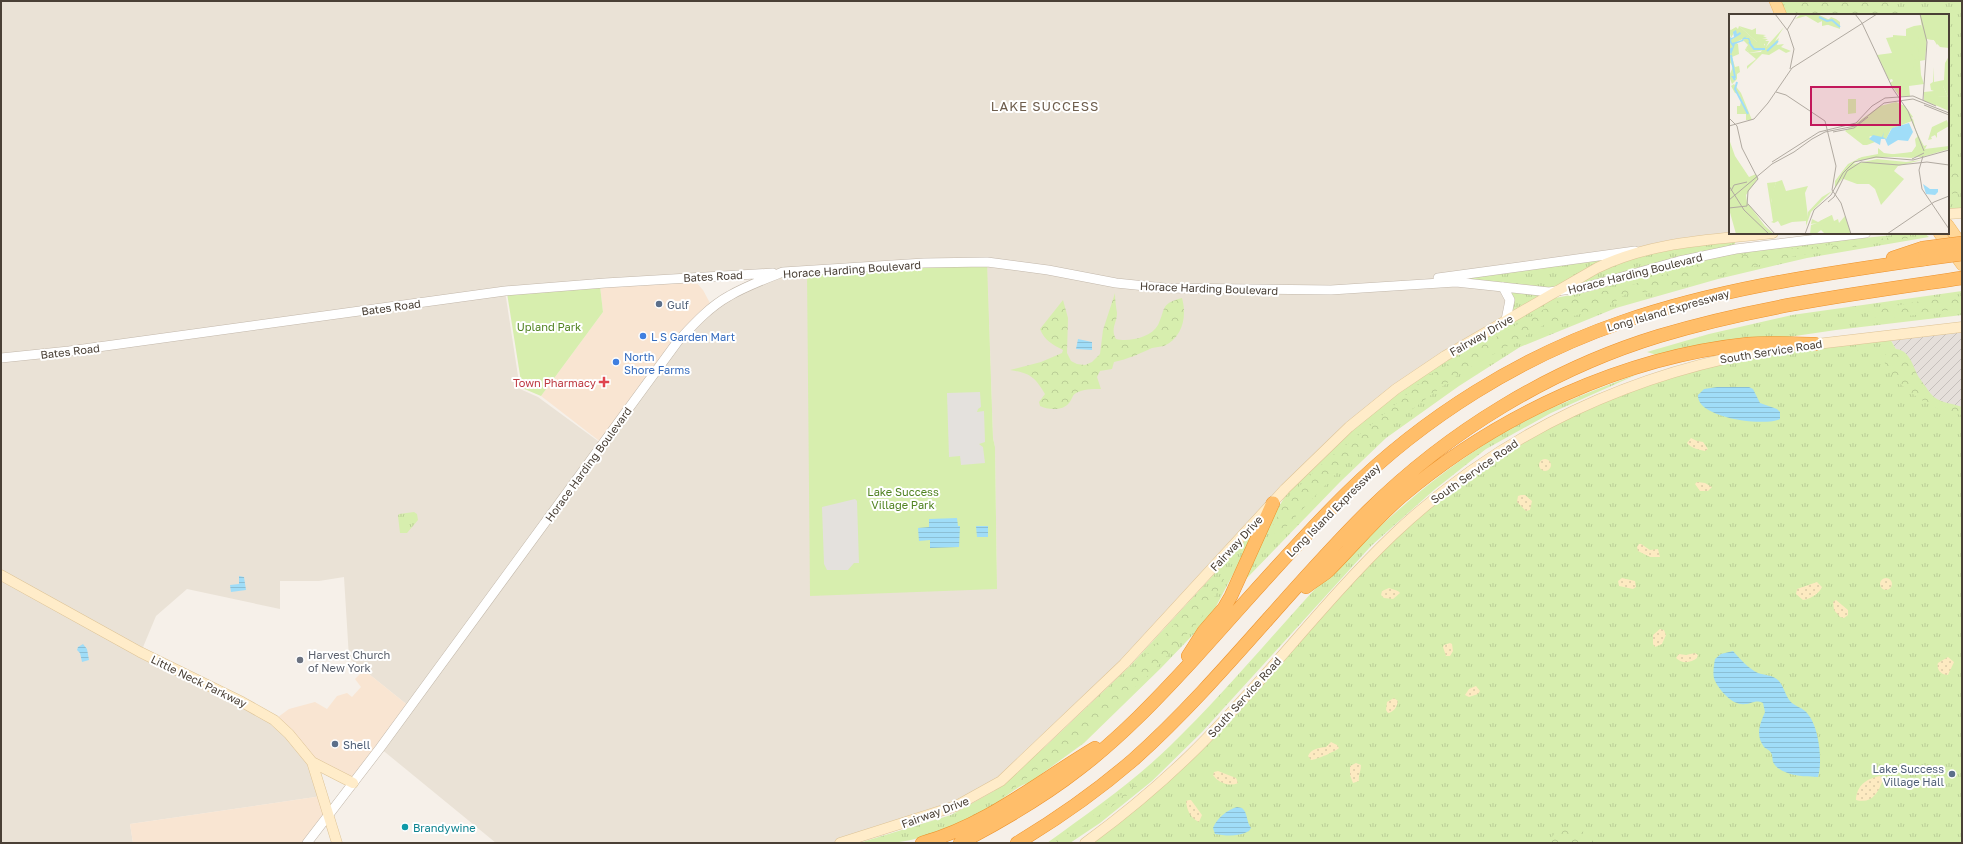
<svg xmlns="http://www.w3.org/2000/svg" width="1963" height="844" viewBox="0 0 1963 844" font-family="'Golos Text',sans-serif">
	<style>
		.residential { fill: #eae2d6; fill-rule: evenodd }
		.commercial { fill: #f9e5d2 }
		.industrial { fill: url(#industrial-furrows) }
		.grass { fill: url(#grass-tufts) }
		.forest { fill: url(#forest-crowns) }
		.sand { fill: url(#sand-dots) }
		.park { fill: #d7eeae }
		.parking { fill: #e4e1dd }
		.water { fill: url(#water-rules) }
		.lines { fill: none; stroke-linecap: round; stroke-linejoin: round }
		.tertiary-casing { stroke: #c2b7aa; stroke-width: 10 }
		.secondary-casing { stroke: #ddc396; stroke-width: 11 }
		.primary-casing { stroke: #f0b45d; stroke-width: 12 }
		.motorway-casing { stroke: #ed922b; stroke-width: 14 }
		.tertiary { stroke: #fff; stroke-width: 9 }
		.secondary { stroke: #ffecc9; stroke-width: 10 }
		.primary { stroke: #ffd798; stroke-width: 11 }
		.motorway { stroke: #ffbe6a; stroke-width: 13 }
		.motorway-bridge-casing { stroke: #ed922b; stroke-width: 14; stroke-linecap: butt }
		.motorway-bridge { stroke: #ffbe6a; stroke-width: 13 }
		.service-dot { fill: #5c6f8a; stroke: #fff; stroke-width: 1.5 }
		.shop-dot { fill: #3f7fe0; stroke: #fff; stroke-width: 1.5 }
		.health-dot { fill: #e0444e; stroke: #fff; stroke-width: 1.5 }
		.worship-dot { fill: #6b7280; stroke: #fff; stroke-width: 1.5 }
		.culture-dot { fill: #0f9aa8; stroke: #fff; stroke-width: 1.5 }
		.labels { text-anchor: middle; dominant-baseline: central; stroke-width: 4; stroke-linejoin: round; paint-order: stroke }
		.street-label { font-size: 11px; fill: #4a4036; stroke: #fff }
		.service-label { font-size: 11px; fill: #4e5e75; stroke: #fff; text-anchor: start }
		.park-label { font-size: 11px; fill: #518322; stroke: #fff }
		.shop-label { font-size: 11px; fill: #366cbe; stroke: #fff; text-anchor: start }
		.health-label { font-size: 11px; fill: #be3a42; stroke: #fff; text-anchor: end }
		.worship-label { font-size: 11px; fill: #5b616d; stroke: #fff; text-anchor: start }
		.culture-label { font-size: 11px; fill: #0d838f; stroke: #fff; text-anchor: start }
		.quarter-label { font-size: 13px; letter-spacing: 1px; fill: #6e5d4c; stroke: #fff }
		.inset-river { fill: none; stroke: #a0ddf8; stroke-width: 2 }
		.inset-road { fill: none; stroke: #b1aaa1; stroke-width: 1 }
		.view { fill: #c2185b; fill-opacity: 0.15; stroke: #c2185b; stroke-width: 2 }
		.inset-edge { fill: none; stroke: #4a4036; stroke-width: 2 }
	</style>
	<defs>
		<pattern id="industrial-furrows" width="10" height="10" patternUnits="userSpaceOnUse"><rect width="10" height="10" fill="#e5dfda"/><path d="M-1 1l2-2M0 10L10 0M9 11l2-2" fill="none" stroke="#c6c0bc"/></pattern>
		<pattern id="grass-tufts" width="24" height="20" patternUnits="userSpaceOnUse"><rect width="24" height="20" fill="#d7eeae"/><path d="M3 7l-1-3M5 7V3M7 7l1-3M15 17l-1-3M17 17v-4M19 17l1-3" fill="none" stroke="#bacd96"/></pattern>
		<pattern id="forest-crowns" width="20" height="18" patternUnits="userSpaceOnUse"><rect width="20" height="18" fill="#d7eeae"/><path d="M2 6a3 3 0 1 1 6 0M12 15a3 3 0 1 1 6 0" fill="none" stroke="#bacd96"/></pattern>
		<pattern id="sand-dots" width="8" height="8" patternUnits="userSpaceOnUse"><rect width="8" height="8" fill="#fdeac1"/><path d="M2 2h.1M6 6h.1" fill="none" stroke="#dacaa6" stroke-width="1.8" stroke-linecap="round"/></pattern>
		<pattern id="water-rules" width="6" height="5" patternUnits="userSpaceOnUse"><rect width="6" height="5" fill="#a0ddf8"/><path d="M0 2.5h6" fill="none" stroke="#8bbfd5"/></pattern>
	</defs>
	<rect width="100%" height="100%" fill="#f6f0e9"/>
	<path class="residential" d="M1,1H1775L1781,15H1730V233L1503,287L1508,294L1506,320L1349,427L1146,642L983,792L840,843H496L380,748L410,707L349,658L344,577L319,581H280V609L187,589L156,616L141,652L274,720L312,762L322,796L130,824L133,843H1ZM987,262L993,438L995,447L997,589ZM759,274L748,287L694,325L602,444L538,397L520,389L505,291Z"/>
	<path class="commercial" d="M694,280L703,290L711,305L602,443L541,396L603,312L600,286Z
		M364,670L410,707L353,783L312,762L274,720L289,709L315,702L327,709L337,696L347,693L352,697L361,687L355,679Z
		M322,796L328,815L307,843H133L130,824Z"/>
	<path class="industrial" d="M1962,329V410L1922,394L1889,337Z"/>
	<path class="grass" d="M1775,1H1962V213L1948,214V15H1781Z
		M1912,233H1924L1929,237L1807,258L1718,279L1616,308L1520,347L1459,386L1386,438L1340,482L1245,580L1268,525L1287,493L1359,423L1425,374L1506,325L1555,298L1587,292L1705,259L1750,250Z
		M1734,237L1736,249L1555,292L1506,320L1509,310L1503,287L1479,284L1456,275Z
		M1962,291V315L1836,330L1660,356L1647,352L1709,334L1792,315Z
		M1889,337L1922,394L1962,410V843H1088L1161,785L1413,519L1503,451L1623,390L1762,353Z
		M1638,374L1551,413L1486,449L1434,490L1371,546L1202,732L1152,781L1100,823L1070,843H1047C1090,812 1133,782 1170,746C1232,686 1286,618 1345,557C1355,547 1367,538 1377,529C1409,500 1442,472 1479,448C1528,415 1583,394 1638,374Z
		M414,512L417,514L418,520L407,533H400L398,516L399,514Z
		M1250,535L1251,540L1211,616L1161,668L1084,743L1029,783C1017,785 1000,802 988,809C960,824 922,841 890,843C880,844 869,843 859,843L951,815L994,791L1047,745L1131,665Z"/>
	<path class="forest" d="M1791,1H1894L1900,15H1797Z
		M1962,164V193L1948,194V170Z
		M1903,236L1916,237L1795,256L1660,290L1626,294L1610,305L1544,325L1459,374L1382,432L1349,460L1283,530L1272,534L1270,532L1286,499L1320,466L1365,430L1430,375L1560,300L1632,285L1687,267L1768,250L1814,247Z
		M1115,293C1115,300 1116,307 1117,313C1117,323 1110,329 1116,339C1128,342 1151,338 1158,325C1166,308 1160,304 1182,298C1187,316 1183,337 1164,346C1160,347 1156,347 1152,348C1139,354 1128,359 1114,362L1112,369L1100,371L1097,377L1101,389C1092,389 1083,389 1076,393C1072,395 1072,400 1069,403C1063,411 1048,410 1040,406L1039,402L1045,394C1035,377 1030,373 1010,370L1041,362L1062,353L1063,350C1053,345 1044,340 1040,329L1063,300L1068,318L1067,353L1071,361L1077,364L1085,365L1092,362L1100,354L1103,330Z
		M1962,296V308C1945,310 1879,323 1868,315L1869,311L1915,302Z
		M1895,349C1909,349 1913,366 1918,376C1920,379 1928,390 1931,394C1938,403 1952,403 1962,407V415C1951,413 1940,410 1929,404C1918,399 1873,368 1887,353C1889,351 1893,350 1895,349Z
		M1223,575L1224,581L1201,619L1152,672L1066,750L1042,766L1003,796L995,800L991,797L1059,741L1130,673L1187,610Z
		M1148,776L1125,797L1059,843H1053Z
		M1567,828C1577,828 1590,832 1594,843H1549C1552,834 1558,831 1567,828Z"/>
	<path class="sand" d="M1691,438L1697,441L1703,442L1708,449L1705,451C1699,450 1691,448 1687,443Z
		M1539 465a6 6 0 1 1 12 0a6 6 0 1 1-12 0Z
		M1697,482L1705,483L1712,487L1708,491H1700L1695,484Z
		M1521,495H1525L1532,501L1530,510L1526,511L1517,502L1518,496Z
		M1639,544H1641L1650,550L1658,549L1660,557H1650L1638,551L1637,547Z
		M1622,578L1635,581L1636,587L1633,589L1619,586L1618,581Z
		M1880 584a6 6 0 1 1 12 0a6 6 0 1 1-12 0Z
		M1817,582L1822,587C1819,594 1810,599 1803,600L1796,594L1797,589Z
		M1389,588L1398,591L1400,593L1393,599L1384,598L1381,595L1382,591Z
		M1836,600L1848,610V615L1844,618L1840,617L1834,610L1833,602Z
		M1660,629L1664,630L1666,635L1662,644L1655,647L1653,644V635Z
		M1450,643L1452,644L1453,651L1450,656H1446L1443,647L1444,645Z
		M1695,653L1698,655L1697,658C1691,663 1682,664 1676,658L1679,654L1686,655Z
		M1948,657L1954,662L1948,675C1941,675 1936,669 1938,663Z
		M1476,686L1480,691L1478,694L1469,697L1465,695L1469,689Z
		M1394,698L1398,701C1397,707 1394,712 1388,713L1386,710L1387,702Z
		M1331,742L1337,745L1339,748C1336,751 1316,760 1311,760L1308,756C1312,748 1319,748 1326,747Z
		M1356,763L1361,765C1361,771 1358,776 1359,781L1353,783L1350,775V766Z
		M1218,771L1236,778L1238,783C1230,787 1218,783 1213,775L1214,772Z
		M1880,776L1883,780C1878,793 1872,804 1856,800C1857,785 1866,779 1880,776Z
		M1189,800H1191L1202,815L1199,822C1190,818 1187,810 1186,801Z"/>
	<path class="park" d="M987,262L993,438L995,447L997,589L810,596L807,271Z
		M600,286L603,312L541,396L522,388L507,293Z"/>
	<path class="parking" d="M980,392L981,407L978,409L977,412L984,411L985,442L979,444L983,447L985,463L961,465L960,456L949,457L947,393Z
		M855,499L857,501L859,563H854L848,570H827L824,564L822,507Z"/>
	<path class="water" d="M1078,339L1092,342V350L1076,349Z
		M1717,387H1749L1753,389L1760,403L1777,409L1780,412V419C1765,427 1696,418 1698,395L1704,389Z
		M957,518L958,526H960L959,547L930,548V540L919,541L918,528L929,527V519Z
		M976,526H988V537H977Z
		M239,576L244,577L246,590L231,592L230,585L239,584Z
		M83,644L87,649L89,660L82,662L80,653L77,650L78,647Z
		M1733,651C1739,658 1749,669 1758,673C1764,675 1772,675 1778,680C1784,686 1785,695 1790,701C1794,706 1801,707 1805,711C1819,723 1823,761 1818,777C1805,777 1780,776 1773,762C1772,759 1773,755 1771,753C1770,750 1766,749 1764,747C1755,735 1760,724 1765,712L1763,703C1755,699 1752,704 1745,704C1733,706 1720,691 1715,681C1712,675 1714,665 1715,659L1721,654Z
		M1237,807L1242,808C1248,813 1246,821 1251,828L1249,831C1238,837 1226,836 1215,834L1213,828C1217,818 1227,810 1237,807Z"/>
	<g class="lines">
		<defs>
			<path id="tertiary" d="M1438,278L1635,251
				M1503,287L1510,300L1506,320
				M1,358L69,351L505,291L605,283L773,273
				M307,843L380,748L678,341C693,325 709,307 729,296C746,286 765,279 783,272L924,263L987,262L1048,270L1116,283L1165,288L1331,290L1456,282L1549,292L1586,287L1679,261L1736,249L1866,233"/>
			<path id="secondary" d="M1948,214L1962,213
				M1808,345L1962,327
				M1,575L140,652L242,702L274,720L289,734L312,762L337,843
				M312,762L353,783
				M840,843L956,806L1001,781L1124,664L1285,489L1349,427L1396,389L1445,356L1597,268C1652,241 1713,240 1773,233
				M1085,843C1122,816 1157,787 1190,755C1261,686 1321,604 1393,535C1501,432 1637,369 1784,348"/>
			<path id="primary" d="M1775,1L1781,15
				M1948,225L1962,245
				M1939,233L1962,265"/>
			<path id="motorway" d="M1893,258L1923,248
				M1306,587C1313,581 1321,577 1328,571C1353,546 1375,519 1402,496C1498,415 1623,357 1748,344C1770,342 1793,344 1815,344
				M1188,656L1204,631L1224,608L1231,596L1273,503
				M922,843C987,825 1038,782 1095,748
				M960,843C1002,821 1042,798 1079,769C1121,737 1157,699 1193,660C1244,604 1293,546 1347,493C1424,417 1520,357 1622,322C1720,288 1823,274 1925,259
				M1017,843C1057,819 1097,791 1133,760C1218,684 1287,591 1368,511C1449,431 1551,369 1659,336C1758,306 1860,293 1962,278"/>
		</defs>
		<use href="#tertiary" class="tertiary-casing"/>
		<use href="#secondary" class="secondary-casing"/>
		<use href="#primary" class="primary-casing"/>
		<use href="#motorway" class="motorway-casing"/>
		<use href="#tertiary" class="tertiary"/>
		<use href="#secondary" class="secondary"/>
		<use href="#primary" class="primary"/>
		<use href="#motorway" class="motorway"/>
		<defs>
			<path id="motorway-bridge" d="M1923,248L1962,243
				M1925,259L1962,254"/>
		</defs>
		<use href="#motorway-bridge" class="motorway-bridge-casing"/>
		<use href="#motorway-bridge" class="motorway-bridge"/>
	</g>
	<g class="service-dot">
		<circle cx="659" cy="304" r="4"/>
		<circle cx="335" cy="744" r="4"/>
		<circle cx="1952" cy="774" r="4"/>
	</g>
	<g class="shop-dot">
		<circle cx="643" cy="336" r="4"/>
		<circle cx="616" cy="362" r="4"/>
	</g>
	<path class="health-dot" d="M602 376h4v4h4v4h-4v4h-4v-4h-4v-4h4z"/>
	<circle class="worship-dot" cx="300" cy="660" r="4"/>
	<circle class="culture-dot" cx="405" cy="827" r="4"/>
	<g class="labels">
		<g class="street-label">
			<text transform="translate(852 269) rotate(-4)">Horace Harding Boulevard</text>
			<text transform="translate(1635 273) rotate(-14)">Horace Harding Boulevard</text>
			<text transform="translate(713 276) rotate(-3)">Bates Road</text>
			<text transform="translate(1209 288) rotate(2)">Horace Harding Boulevard</text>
			<text transform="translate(391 307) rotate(-8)">Bates Road</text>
			<text transform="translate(1668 310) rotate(-16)">Long Island Expressway</text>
			<text transform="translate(1481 335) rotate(-30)">Fairway Drive</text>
			<text transform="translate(70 351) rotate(-7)">Bates Road</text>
			<text transform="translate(1771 351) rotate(-9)">South Service Road</text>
			<text transform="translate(588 464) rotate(-54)">Horace Harding Boulevard</text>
			<text transform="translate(1474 471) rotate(-35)">South Service Road</text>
			<text transform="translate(1333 510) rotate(-45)">Long Island Expressway</text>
			<text transform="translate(1236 543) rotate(-47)">Fairway Drive</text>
			<text transform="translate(199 681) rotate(26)">Little Neck Parkway</text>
			<text transform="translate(1244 697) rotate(-48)">South Service Road</text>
			<text transform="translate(935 812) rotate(-20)">Fairway Drive</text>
		</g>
		<g class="service-label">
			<text x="667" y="304">Gulf</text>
			<text x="343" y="744">Shell</text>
			<text x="1944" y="768" text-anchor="end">Lake Success<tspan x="1944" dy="13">Village Hall</tspan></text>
		</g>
		<g class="park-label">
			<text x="549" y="326">Upland Park</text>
			<text x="903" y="491">Lake Success<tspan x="903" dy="13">Village Park</tspan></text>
		</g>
		<g class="shop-label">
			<text x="651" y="336">L S Garden Mart</text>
			<text x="624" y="356">North<tspan x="624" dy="13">Shore Farms</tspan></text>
		</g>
		<g class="health-label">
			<text x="596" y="382">Town Pharmacy</text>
		</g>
		<g class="worship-label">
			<text x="308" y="654">Harvest Church<tspan x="308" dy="13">of New York</tspan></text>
		</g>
		<g class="culture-label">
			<text x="413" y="827">Brandywine</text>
		</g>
		<g class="quarter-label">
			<text x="1045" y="106">LAKE SUCCESS</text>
		</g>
	</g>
	<g transform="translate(1729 14)">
		<rect width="220" height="220" fill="#f6f0e9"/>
		<path d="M191,0H220L208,31L205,26L198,25L196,46L191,47L192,61L195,70L180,72L181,82L171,83L161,69L164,67L163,65L160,66L148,41L163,39L157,24L164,23V21L177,22V15L185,12L192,11L193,15ZM218,54H220V97L195,86L198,81L219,83L214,72ZM167,88L176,92L184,103L182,104L184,105L187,117L195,132L198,131L196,135L220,132V135L193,143H153L127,147L106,174V167L119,150L133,143L149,140V134L155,139L170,141L183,138L187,133L190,126L183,107L162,115L157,125L142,122L140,123L146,128L138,131H134L116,117L151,92ZM148,145L177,148L193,146L169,152L165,157L175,165L152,191L146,175L140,170H128L112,164L125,150ZM53,166L57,177L79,172L76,179L79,203V198L93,183L103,177L82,198L77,212V207L63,208L52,212L49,207L44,206L42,183L47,168Z" fill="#d7eeae"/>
		<path d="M72,0H88L101,6L105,13L102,10L93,12V7L89,9L77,2L66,5ZM10,12L23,16L27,14V20L37,21L34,22L38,24L33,25H39L36,27H40L37,33L55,13L46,27L50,24L48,31L55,30L52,33L62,37L57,39L50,35L40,41L33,40L18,55V52L27,45L16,36L17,34L20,39L32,38L36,30L28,28ZM185,21L190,24L185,31L189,34L190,40L189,55L187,58L184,55L187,47L182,39V26H186ZM220,42V63L214,72L219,83L198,82V86L215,94L195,87V78L205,77L202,76L201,70L204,68L205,53V68L215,66L216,49ZM218,106L220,112L208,119V124L206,121L202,123L203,125L199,126L203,113ZM189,122L192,129L189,139H194L183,144L156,142L127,146L106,168L117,153L130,144L183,138L187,132L186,125ZM47,168L42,186L49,207L45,209L42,208L44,207L38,169ZM103,201L96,220L92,216L87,220H81L82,211L88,209L82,210L83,205L89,208Z" fill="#d7eeae"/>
		<path d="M10,12L28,28L35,27V36L20,39L17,34L19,31L15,27L7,29L14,27L16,24L5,29L2,26L11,20H8L6,17L2,24L0,15L2,16L7,13L9,15Z" fill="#d7eeae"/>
		<path d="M88,0L99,6L102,3L107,5L111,8V15L94,9ZM197,0H220V34L211,33L205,26L198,25L193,2ZM0,24L9,30L10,40L3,43L6,53L10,52L11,58L8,60V65L3,70L0,62L4,53L0,47ZM5,70L12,79L23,106H17V100H8V92H11L12,87L10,80L6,79L2,72ZM119,85H127V99L119,100ZM0,125L6,142L20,163L27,160L29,164L17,181L18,188L36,212L45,220H7L0,195ZM103,201L105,207L109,205L110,209L116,202L122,220H96L91,207Z" fill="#d7eeae"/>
		<path d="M7,16L8,20L11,18L12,20L2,26L3,29L10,27L11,24L10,27L13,26L14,24L18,22L16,24H20L22,28L21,30L19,25H15L14,27L6,30L2,41L0,35L4,33L0,27V21L2,24L5,23L4,18ZM180,109L184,118L179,127L169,126L159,132L156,125H152L151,131L140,125L144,121L153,123L155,118L154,123L157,125L163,114ZM194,170L201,175H209V178L206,181L197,180Z" fill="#a0ddf8"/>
		<path class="inset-river" d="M90,3L98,7L103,6L111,13M20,28L25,35H36M38,37L49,27M2,41L6,63H4L6,66M8,68L6,75L19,100"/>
		<path class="inset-road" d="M46,0L59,17L65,35L61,55M126,0L133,9L164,75L179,97L195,137M191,0L198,28L194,86M58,16L68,0M47,78L57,81L96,107L107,152L103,176L112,189L122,220M195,91L220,101M0,104L8,112L13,134L29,165L19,177L18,192L0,194M0,112L25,105L39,89L63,54L148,0M104,118L125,114L139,103M194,142L190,156L193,175L220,215M183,145L195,139M43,148L90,118L127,109L143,92L156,84L184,82L207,92M0,172L15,196L40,220M2,177L5,171L18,168M0,186L43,150L65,138L83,125L96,118L126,112L155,89L184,85L220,99M99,188L105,183L118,157L132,148L170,151L198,148L220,151M19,190L46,220M76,220L85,196L102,181L114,159L125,148L147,143L184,146L220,136M158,220L205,188L220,182"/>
		<path class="view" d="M82,73H171V111H82Z"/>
		<rect width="220" height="220" class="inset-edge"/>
	</g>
	<rect width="1963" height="844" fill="none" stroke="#4a4036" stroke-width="4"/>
</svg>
